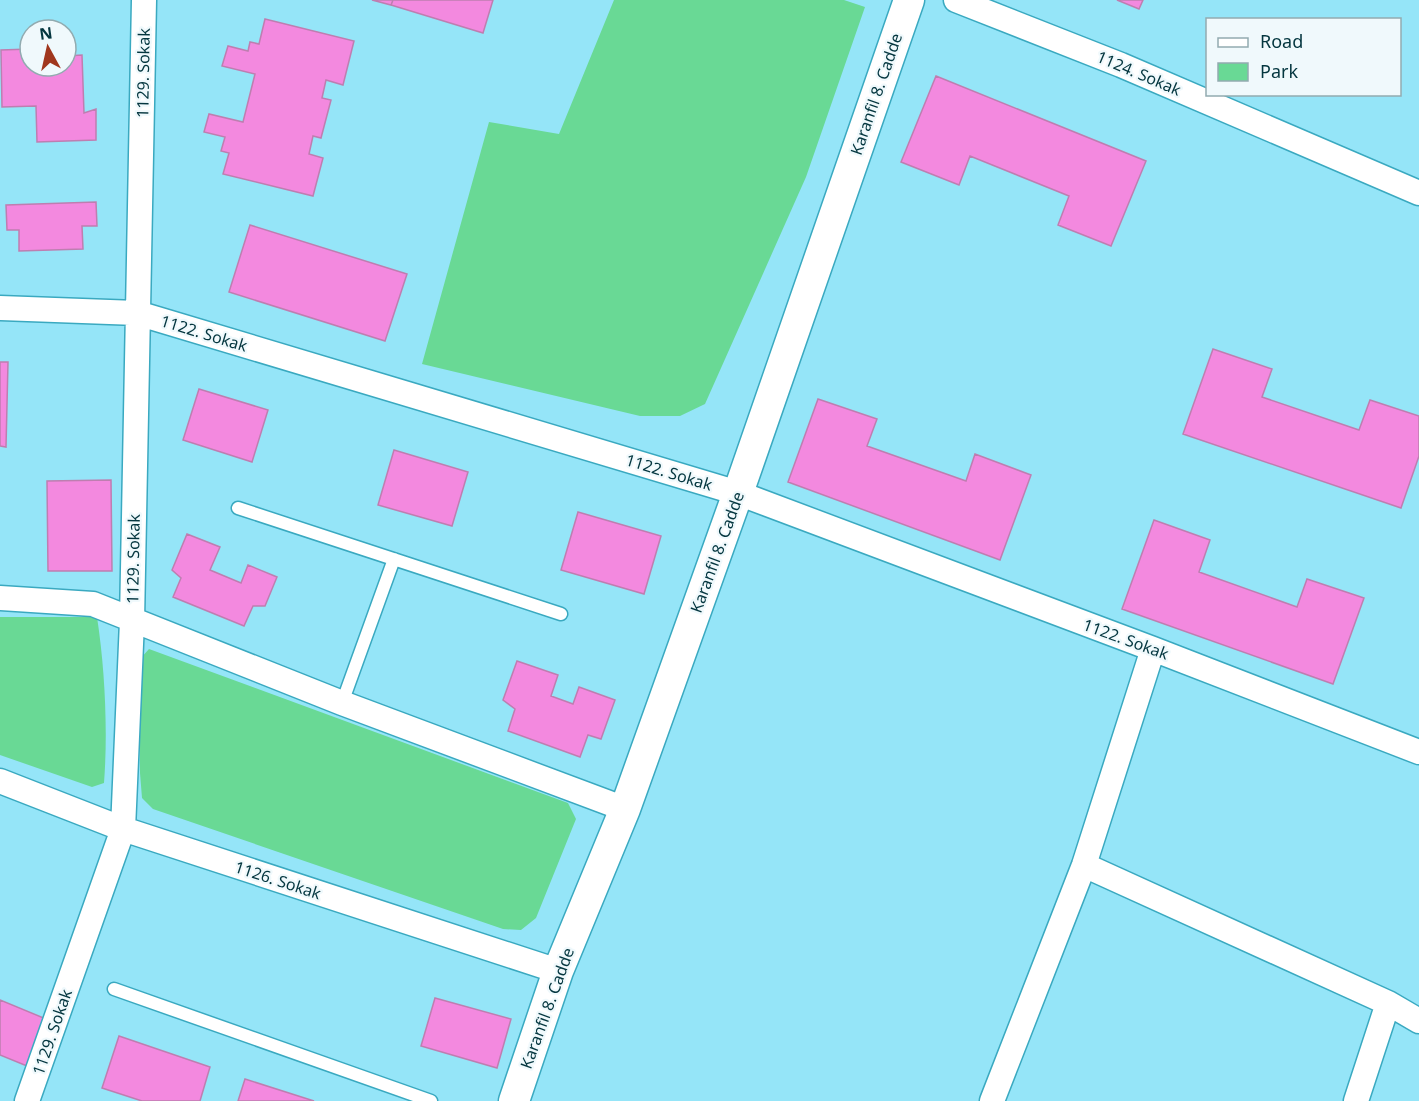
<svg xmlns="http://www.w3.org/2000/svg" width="1419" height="1101" viewBox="0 0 1419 1101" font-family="'Noto Sans',sans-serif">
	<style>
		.green { fill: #69d995 }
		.building { fill: #f389df; stroke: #be7eb0; stroke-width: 1.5 }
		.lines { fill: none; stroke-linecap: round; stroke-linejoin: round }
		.service-casing { stroke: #3aa9c0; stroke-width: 15 }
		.minor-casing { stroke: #3aa9c0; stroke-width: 27 }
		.tertiary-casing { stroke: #3aa9c0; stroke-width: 33 }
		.service { stroke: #fff; stroke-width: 12 }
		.minor { stroke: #fff; stroke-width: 24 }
		.tertiary { stroke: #fff; stroke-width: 30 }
		.labels { text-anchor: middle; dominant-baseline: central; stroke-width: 4.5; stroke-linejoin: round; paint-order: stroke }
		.street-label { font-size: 16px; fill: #04363f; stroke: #f0f9fc }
	</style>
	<rect width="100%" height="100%" fill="#95e5f8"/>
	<path class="green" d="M614,0H844L865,7L806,177L705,404L680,416H640L422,364L489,122L559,134Z
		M0,617H97C105,669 108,731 104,783L92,787L0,755Z
		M149,649L568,803L576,819L536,918L521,930L503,929L153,809L142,798L140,773L139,674L140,659Z"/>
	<path class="building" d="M372,0H393L391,5Z
		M393,0H493L483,33L391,5Z
		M1117,0H1143L1139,9Z
		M265,19L354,41L343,85L326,80L322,98L331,100L321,138L313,136L309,154L323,158L313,196L223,174L229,153L221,151L225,137L204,132L209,114L243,122L255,74L222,66L228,46L248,51L250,42L259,44Z
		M30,49V66H66V56L82,55L84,113L96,109V140L37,142L36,106L2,107L1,50Z
		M936,76L1146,161L1111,246L1058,225L1069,196L970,156L959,185L901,162Z
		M96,202L97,226H82L83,249L19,251V230H7L6,205Z
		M250,225L407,274L385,341L229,292Z
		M1213,349L1272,369L1262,397L1359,430L1370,400L1419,416V456L1401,508L1183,434Z
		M0,362H8L6,447L0,446Z
		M199,389L268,410L252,462L183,440Z
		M818,399L877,419L867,446L966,481L975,454L1031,475L1000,560L788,482Z
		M394,450L468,472L452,526L378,505Z
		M111,480L112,571H48L47,481Z
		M578,512L661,536L644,594L561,570Z
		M1154,520L1210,540L1199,572L1297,607L1307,579L1364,598L1333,684L1122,609Z
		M187,534L220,547L210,570L241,583L248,565L277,577L265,606H253L244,626L173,597L181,578L172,570Z
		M517,661L558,675L551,696L573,704L579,687L615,700L601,739L588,735L580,757L508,731L515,709L503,700Z
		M435,998L511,1019L497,1068L421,1046Z
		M0,1000L46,1019L27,1066L0,1055Z
		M119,1036L210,1067L200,1101H142L102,1088Z
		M245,1079L314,1101H238Z"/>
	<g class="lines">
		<defs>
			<path id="service" d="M238,508L561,614
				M342,703L394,559
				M114,989L431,1101"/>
			<path id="minor" d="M956,0L1121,65L1419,193
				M0,308L137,313L738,493L1153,649L1419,752
				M0,598L93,604L342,703L625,809
				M0,781L123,829L558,971
				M1084,865L1388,1003L1419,1021
				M27,1101L123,829L132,621L144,0
				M992,1101L1084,865L1153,649
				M1356,1101L1388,1003"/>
			<path id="tertiary" d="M514,1101L558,971L625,809L738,493L909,0"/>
		</defs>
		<use href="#service" class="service-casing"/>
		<use href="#minor" class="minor-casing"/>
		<use href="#tertiary" class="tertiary-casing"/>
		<use href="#service" class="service"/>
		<use href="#minor" class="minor"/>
		<use href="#tertiary" class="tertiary"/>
	</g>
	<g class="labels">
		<g class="street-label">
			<text transform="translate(143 73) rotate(-89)">1129. Sokak</text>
			<text transform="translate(1139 73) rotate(23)">1124. Sokak</text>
			<text transform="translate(876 94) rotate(-71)">Karanfil 8. Cadde</text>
			<text transform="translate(204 333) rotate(17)">1122. Sokak</text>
			<text transform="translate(669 472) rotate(17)">1122. Sokak</text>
			<text transform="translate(717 552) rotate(-70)">Karanfil 8. Cadde</text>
			<text transform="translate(133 559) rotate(-89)">1129. Sokak</text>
			<text transform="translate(1126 639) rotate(20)">1122. Sokak</text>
			<text transform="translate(278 880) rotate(18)">1126. Sokak</text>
			<text transform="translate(547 1008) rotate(-70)">Karanfil 8. Cadde</text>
			<text transform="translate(52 1032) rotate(-71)">1129. Sokak</text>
		</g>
	</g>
	<rect x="1206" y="18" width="195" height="78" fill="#f0f9fc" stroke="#92abb0" stroke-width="1.5"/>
	<rect x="1218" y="38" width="30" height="9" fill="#ffffff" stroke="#92abb0" stroke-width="1.5"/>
	<text x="1260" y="48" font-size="18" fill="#04363f">Road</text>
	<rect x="1218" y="63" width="30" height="18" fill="#69d995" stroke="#92abb0" stroke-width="1.5"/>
	<text x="1260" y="78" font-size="18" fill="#04363f">Park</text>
	<g transform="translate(48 48) rotate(352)"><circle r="28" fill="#f0f9fc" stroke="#92abb0" stroke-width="1.5"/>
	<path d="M0-4.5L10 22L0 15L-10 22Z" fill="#a0371e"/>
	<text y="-9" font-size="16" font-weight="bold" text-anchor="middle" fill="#04363f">N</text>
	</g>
</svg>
